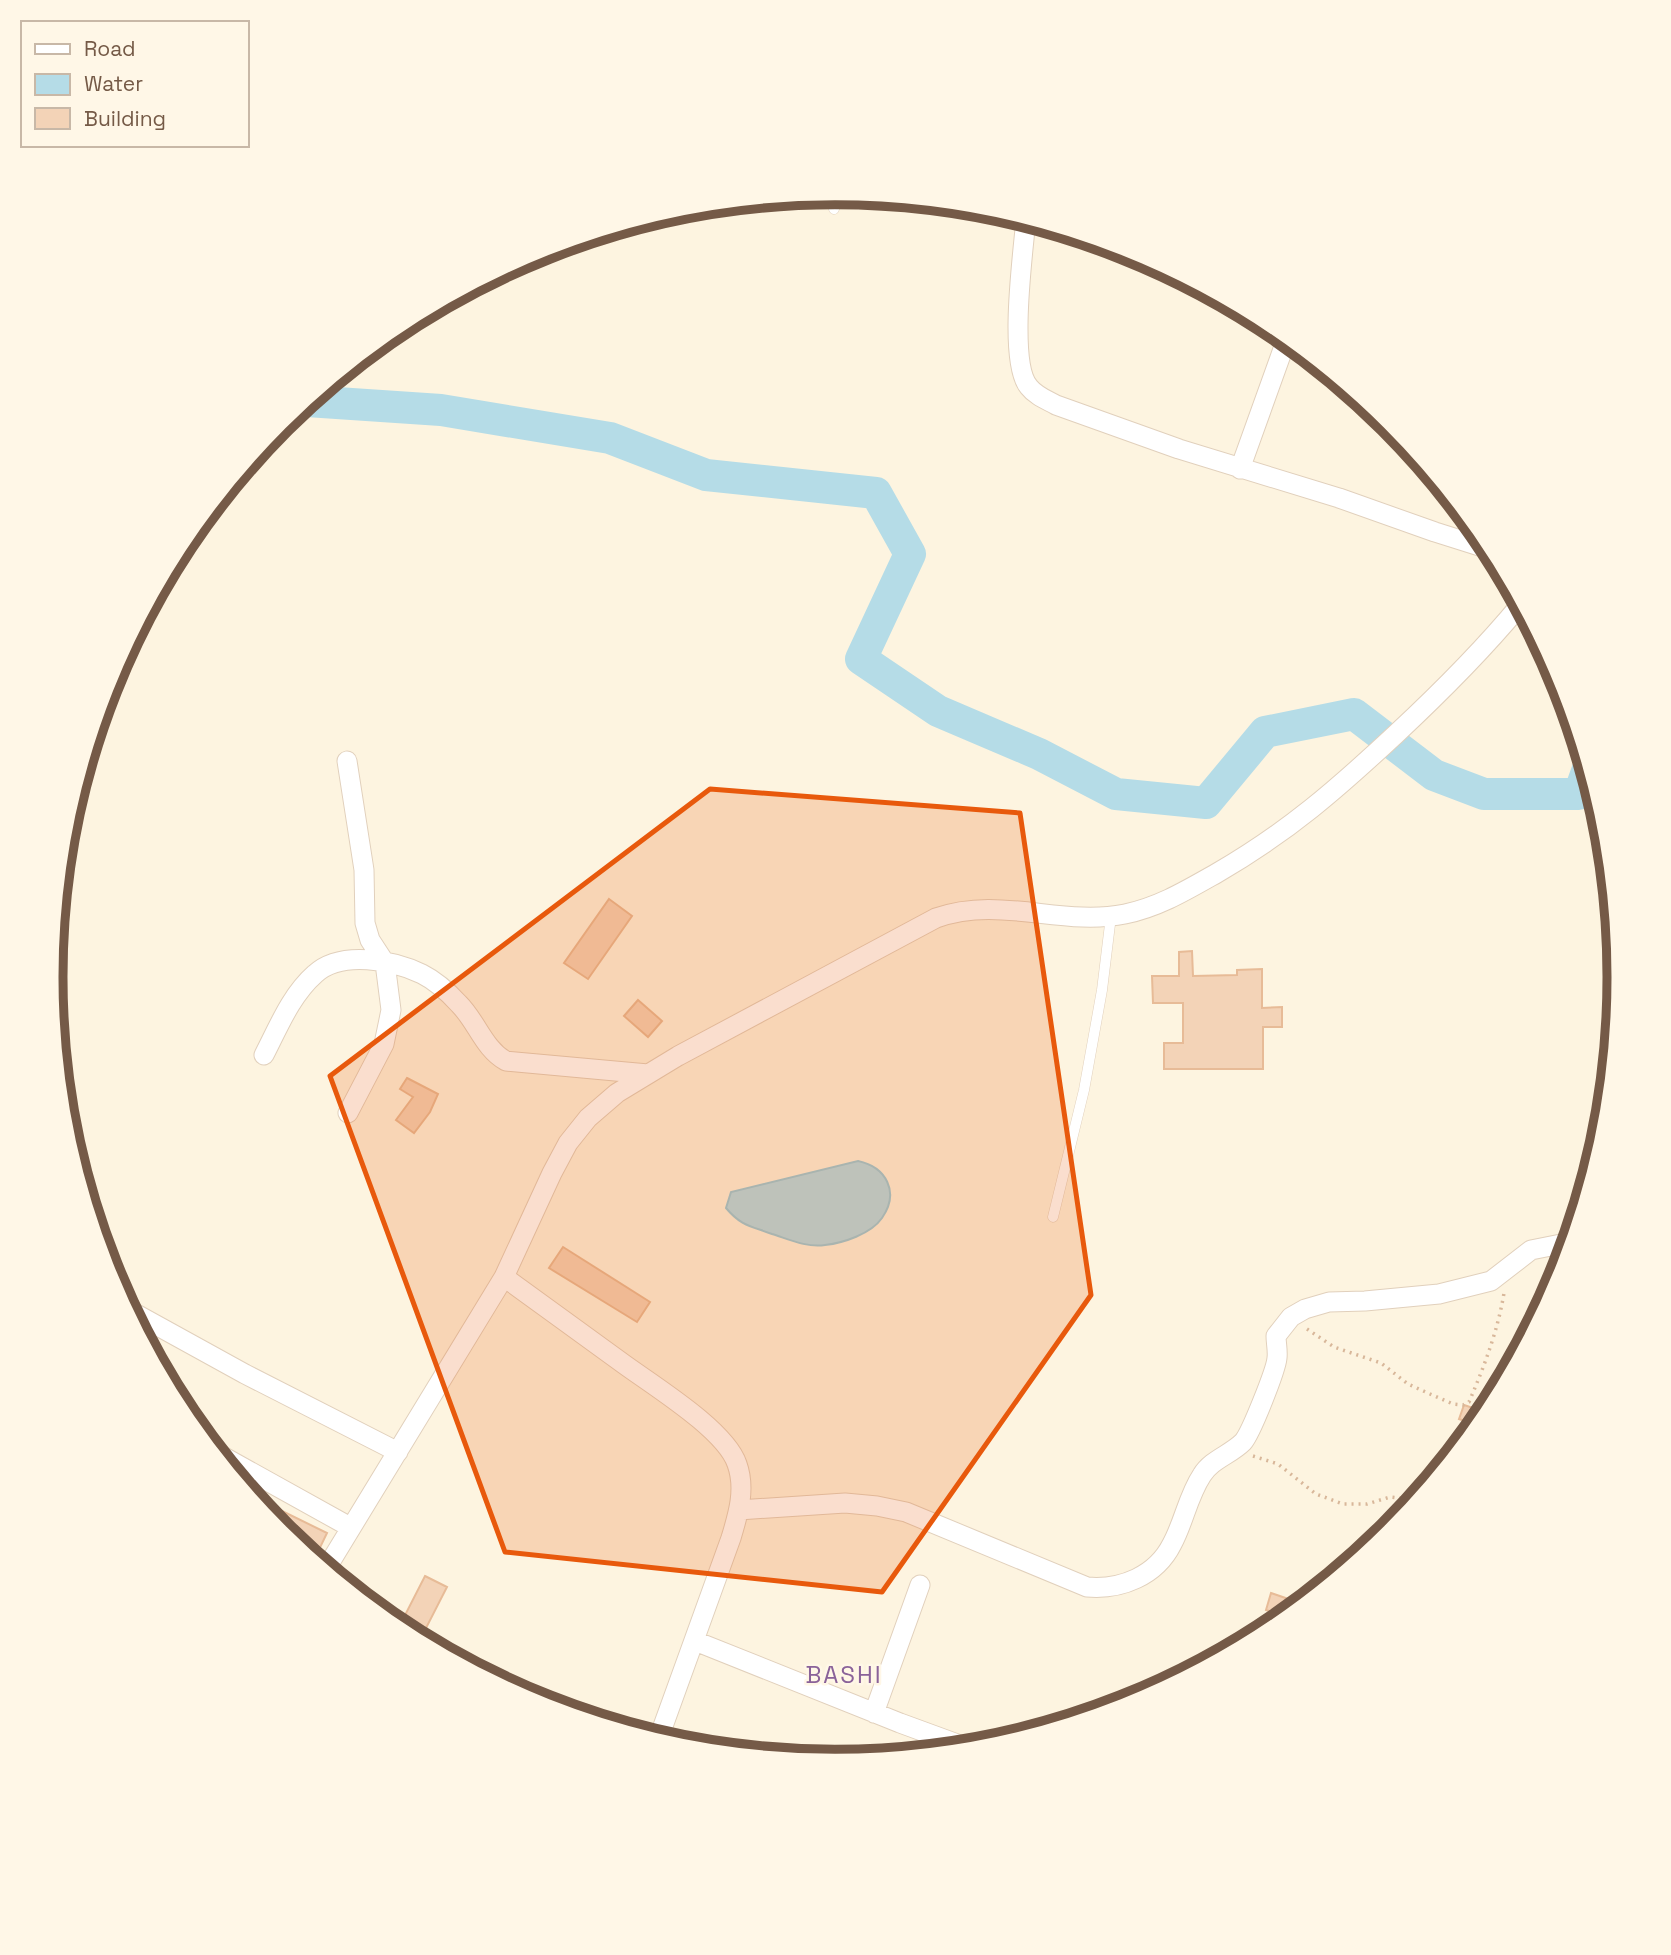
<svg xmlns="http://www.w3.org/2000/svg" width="1671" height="1955" viewBox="0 0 1671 1955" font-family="'Space Grotesk',sans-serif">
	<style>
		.water { fill: #b5dce7; stroke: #9acbd9; stroke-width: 2 }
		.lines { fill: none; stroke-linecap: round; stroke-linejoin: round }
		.river { stroke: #b5dce7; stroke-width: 32 }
		.building { fill: #f3d3b7; stroke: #e7bb97; stroke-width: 2 }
		.lane-casing { stroke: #e1d0bc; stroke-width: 11 }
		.street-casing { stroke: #e1d0bc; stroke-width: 21 }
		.path { stroke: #d8b79a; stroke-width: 3.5; stroke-dasharray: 2 5; stroke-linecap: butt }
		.lane { stroke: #fff; stroke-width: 10 }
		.street { stroke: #fff; stroke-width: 19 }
		.marked { fill: #e8590c; fill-opacity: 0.2; stroke: #e8590c; stroke-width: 5; stroke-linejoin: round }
		.labels { text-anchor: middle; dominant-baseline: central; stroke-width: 5; stroke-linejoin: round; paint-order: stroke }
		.quarter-label { font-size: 24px; letter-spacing: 2px; fill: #8a6299; stroke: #fff7e7 }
		.rim { fill: none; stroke: #755a47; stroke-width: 9 }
	</style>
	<rect width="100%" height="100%" fill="#fdf4e0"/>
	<path class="water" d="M858,1161C886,1167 900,1192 882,1218C871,1234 843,1243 825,1245C807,1248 788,1239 772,1234C751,1226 741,1226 726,1208L731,1192Z"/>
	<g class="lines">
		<path class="river" d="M307,401L441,410L610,438L706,475L876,493L910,554L861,659L938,711L1039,754L1116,794L1206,803L1265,732L1354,714L1434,775L1484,794H1579L1588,769"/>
	</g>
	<path class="building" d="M609,899L632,916L588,979L564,963Z
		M1192,951L1193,976L1237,975V970L1262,969V1008L1282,1007V1027H1263V1069H1164V1043H1183V1003H1153L1152,976H1179V952Z
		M638,1000L662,1021L648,1037L624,1016Z
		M407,1078L438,1094L430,1112L414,1133L396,1120L413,1097L400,1089Z
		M563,1247L650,1302L637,1322L549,1268Z
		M1464,1405L1488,1413L1478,1425L1459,1419Z
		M280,1510L327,1533L314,1560L280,1532L283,1527L274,1523Z
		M425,1576L447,1587L423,1634L401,1623Z
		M1271,1593L1303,1604L1288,1617L1266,1610Z"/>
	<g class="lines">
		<defs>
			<path id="lane" d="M834,209L837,193
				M1053,1217L1084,1090L1102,990L1111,916"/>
			<path id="street" d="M1026,219C1023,253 1008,363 1029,387C1036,396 1047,400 1056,405L1179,449L1339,498L1435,532L1492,550
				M1240,469L1287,338
				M347,761L364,870L365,923L370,940L385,963L391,1010L384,1044L348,1113
				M264,1055C278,1028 291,995 315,974C341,950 393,960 422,974C436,981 449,993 459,1004C477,1022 484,1049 506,1061L648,1074
				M504,1277C543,1305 582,1334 621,1362C652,1385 725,1429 737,1464C746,1489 738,1515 731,1538L658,1740
				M127,1309L245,1374L398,1452
				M215,1452L350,1527
				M739,1510L845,1503L877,1506L906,1512L1087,1587C1121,1590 1156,1576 1172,1544C1184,1522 1188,1496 1202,1475C1212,1459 1230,1455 1243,1442C1251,1433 1276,1370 1277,1358C1278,1351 1276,1343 1276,1336L1291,1317L1305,1309L1329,1302L1365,1301L1439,1294L1491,1281L1531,1250L1571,1242
				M326,1569L504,1277L552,1173L568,1143L588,1118L617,1093L678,1056L936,918C1000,895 1061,927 1125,914C1159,907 1187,890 1217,873C1288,832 1337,789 1396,734C1441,692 1483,650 1521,604
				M695,1641L900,1723L971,1749
				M874,1713L920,1585"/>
		</defs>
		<use href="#lane" class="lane-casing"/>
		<use href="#street" class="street-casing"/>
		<path class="path" d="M1307,1329L1334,1347L1381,1363L1408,1384L1430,1394L1453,1404L1463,1405L1469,1402C1484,1367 1498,1330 1504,1293
			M1253,1456L1278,1464L1316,1494L1343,1504H1367L1390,1497L1417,1500"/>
		<use href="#lane" class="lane"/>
		<use href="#street" class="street"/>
	</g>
	<path class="marked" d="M710,789L1020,813L1091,1295L882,1592L505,1552L330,1076Z"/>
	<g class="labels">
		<g class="quarter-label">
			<text x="844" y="1674">BASHI</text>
		</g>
	</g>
	<path d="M0 0H1671V1955H0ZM63 977a772 772 0 1 1 1544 0a772 772 0 1 1-1544 0Z" fill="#fff7e7" fill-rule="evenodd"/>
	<path class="rim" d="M63 977a772 772 0 1 1 1544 0a772 772 0 1 1-1544 0Z"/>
	<rect x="21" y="21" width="228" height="126" fill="#fff7e7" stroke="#c8b8a7" stroke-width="2"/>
	<rect x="35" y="44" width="35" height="10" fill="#ffffff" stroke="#c8b8a7" stroke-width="2"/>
	<text x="84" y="56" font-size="21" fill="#755a47">Road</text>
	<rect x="35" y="74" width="35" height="21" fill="#b5dce7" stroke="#c8b8a7" stroke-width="2"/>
	<text x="84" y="91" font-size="21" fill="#755a47">Water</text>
	<rect x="35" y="108" width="35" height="21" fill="#f3d3b7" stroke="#c8b8a7" stroke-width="2"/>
	<text x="84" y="126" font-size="21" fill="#755a47">Building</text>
</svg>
